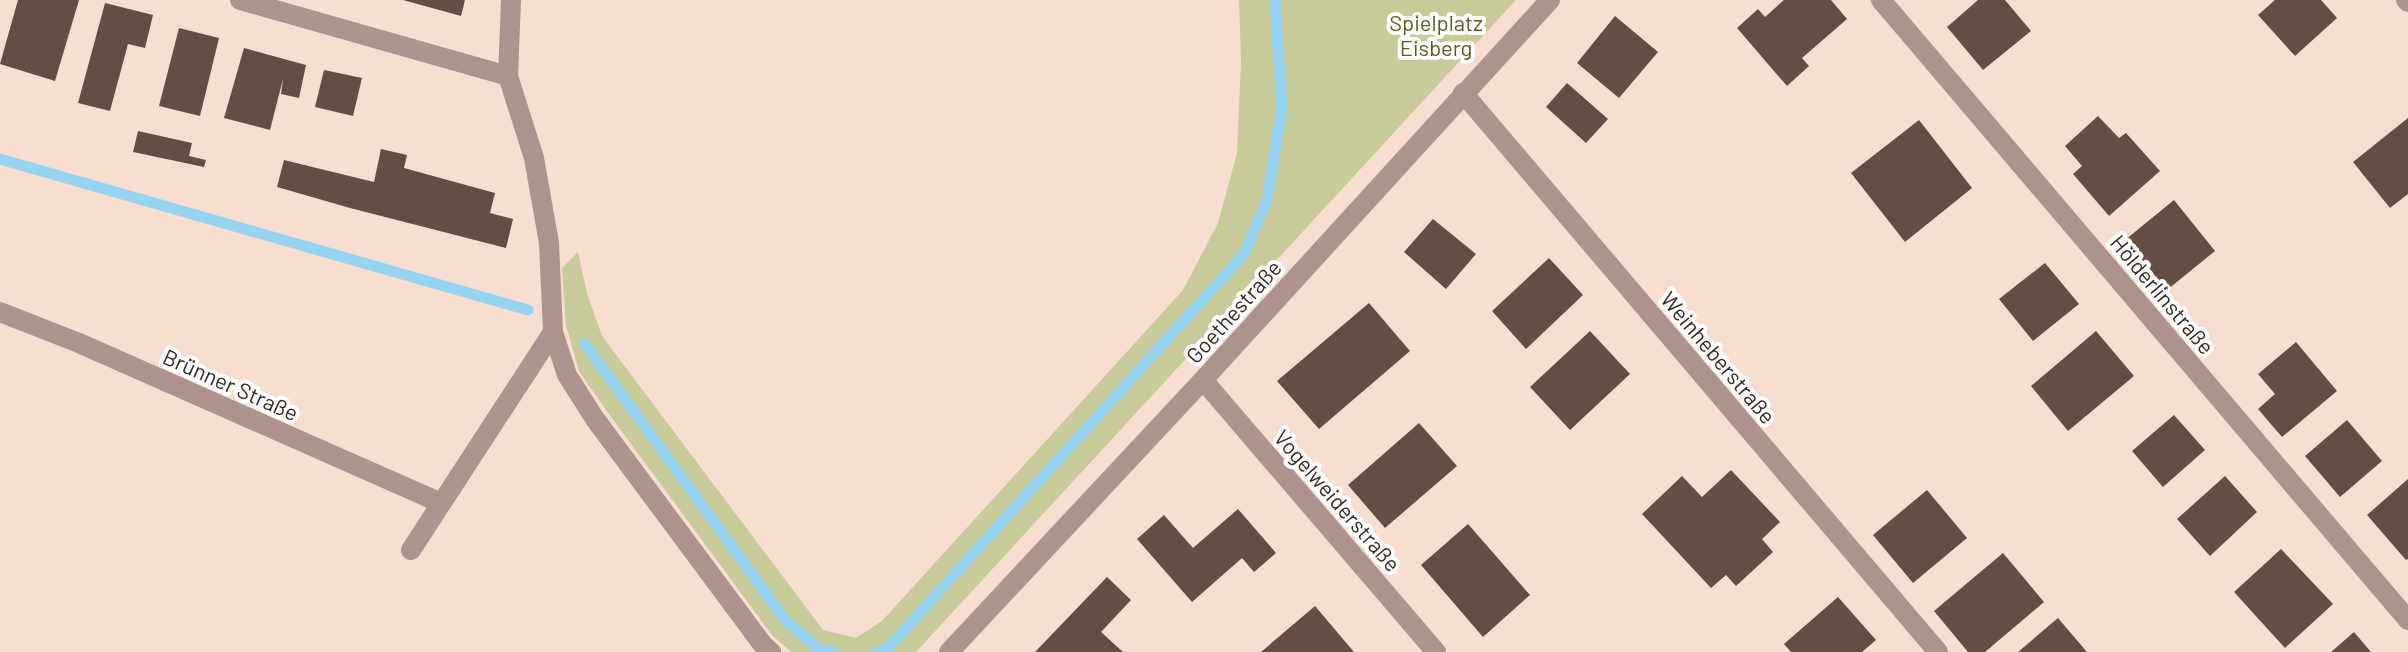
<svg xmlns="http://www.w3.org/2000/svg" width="2408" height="652" viewBox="0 0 2408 652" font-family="Barlow,sans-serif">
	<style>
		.green { fill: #c8cb99 }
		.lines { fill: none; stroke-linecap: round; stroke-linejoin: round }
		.stream { stroke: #96d3f1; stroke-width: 11 }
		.building { fill: #644e43 }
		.minor { stroke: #ad938b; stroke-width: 20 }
		.tertiary { stroke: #ad938b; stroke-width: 20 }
		.labels { text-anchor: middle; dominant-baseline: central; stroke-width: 8; stroke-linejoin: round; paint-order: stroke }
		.park-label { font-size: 22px; fill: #5a5c1d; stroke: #fff }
		.street-label { font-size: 22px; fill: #352b26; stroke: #fff }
	</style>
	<rect width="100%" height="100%" fill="#f8ded1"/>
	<path class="green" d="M1239,0H1516L916,652H791L772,635L606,410L579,371L566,325L562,268L578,252L587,293L602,336L823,630L856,638L882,621L1183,290L1218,223L1237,153L1241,62Z"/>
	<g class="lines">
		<path class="stream" d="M0,159L528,310
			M585,344L785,620L819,649L834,652
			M877,652L889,647L1245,253L1267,200L1282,109L1275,0"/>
	</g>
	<path class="building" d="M18,0H79L55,81L0,64Z
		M403,0H465L461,16Z
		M1784,0H1831L1847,19L1802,58L1809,66L1787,86L1737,28L1758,9L1765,17Z
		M1978,0H2005L2031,31L1983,70L1947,27Z
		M2275,0H2321L2337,18L2295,56L2258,15Z
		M105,3L153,15L145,48L128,44L110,111L78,103Z
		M1615,16L1658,52L1619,98L1577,63Z
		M179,28L219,38L200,116L159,106Z
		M244,48L306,65L299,98L281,94L283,79L270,130L224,118Z
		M324,70L362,78L353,116L315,107Z
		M1567,83L1608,119L1586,143L1546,107Z
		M2098,116L2119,138L2126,133L2160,171L2109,216L2073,174L2082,166L2065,146Z
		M2408,118V194L2390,208L2353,162Z
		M1919,120L1972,188L1905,242L1851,173Z
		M138,131L192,143L189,156L206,160L204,167L133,152Z
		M381,149L407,155L404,168L495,193L490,213L513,219L506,248L350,208L277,187L284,160L374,182Z
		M2174,200L2215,251L2167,290L2125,240Z
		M1433,219L1476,254L1446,289L1404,252Z
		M1549,258L1583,295L1526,349L1492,311Z
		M2045,263L2079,304L2033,341L1999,299Z
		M1369,303L1410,351L1319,429L1277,381Z
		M1590,331L1630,374L1570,430L1530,387Z
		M2096,331L2134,376L2068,431L2031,386Z
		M2296,342L2337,391L2282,437L2258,409L2275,394L2258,374Z
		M2174,415L2205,450L2163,487L2132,451Z
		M2347,420L2382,461L2340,497L2305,456Z
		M1419,423L1457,466L1385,528L1348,485Z
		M1731,470L1780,522L1762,539L1773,552L1736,586L1726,575L1711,588L1642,514L1682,476L1702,497Z
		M2225,476L2257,512L2210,556L2177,519Z
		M2408,479V559L2406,560L2367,515Z
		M1927,490L1967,538L1913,583L1873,535Z
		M1238,509L1276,553L1254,572L1242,558L1192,602L1137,539L1164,515L1193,548Z
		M1468,524L1530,595L1483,637L1421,565Z
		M2281,549L2333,604L2285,648L2234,592Z
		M2003,553L2044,602L1985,652H1968L1934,611Z
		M1107,577L1131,600L1101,632L1123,652H1035Z
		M1838,597L1876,640L1862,652H1791L1784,644Z
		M1315,606L1354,652H1261Z
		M2058,618L2087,652H2018Z
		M2354,632L2371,652H2331Z"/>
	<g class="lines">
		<path class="minor" d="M240,0L508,76
			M511,0L508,76L534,158L549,243L553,332L567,375L595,419L763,645L771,652
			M1881,0L2408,620
			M1463,93L1938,652
			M0,312L79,343L441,503
			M1203,380L1436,652
			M411,550L553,332
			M949,652L1203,380L1550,0"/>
		<path class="tertiary" d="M2406,0L2408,2"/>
	</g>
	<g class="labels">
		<g class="park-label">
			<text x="1436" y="22">Spielplatz<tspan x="1436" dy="25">Eisberg</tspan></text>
		</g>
		<g class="street-label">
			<text transform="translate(2163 294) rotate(50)">Hölderlinstraße</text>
			<text transform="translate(1233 311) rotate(-48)">Goethestraße</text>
			<text transform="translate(1719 357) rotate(50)">Weinheberstraße</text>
			<text transform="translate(231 384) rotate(24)">Brünner Straße</text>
			<text transform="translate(1338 500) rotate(49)">Vogelweiderstraße</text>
		</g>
	</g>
</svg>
